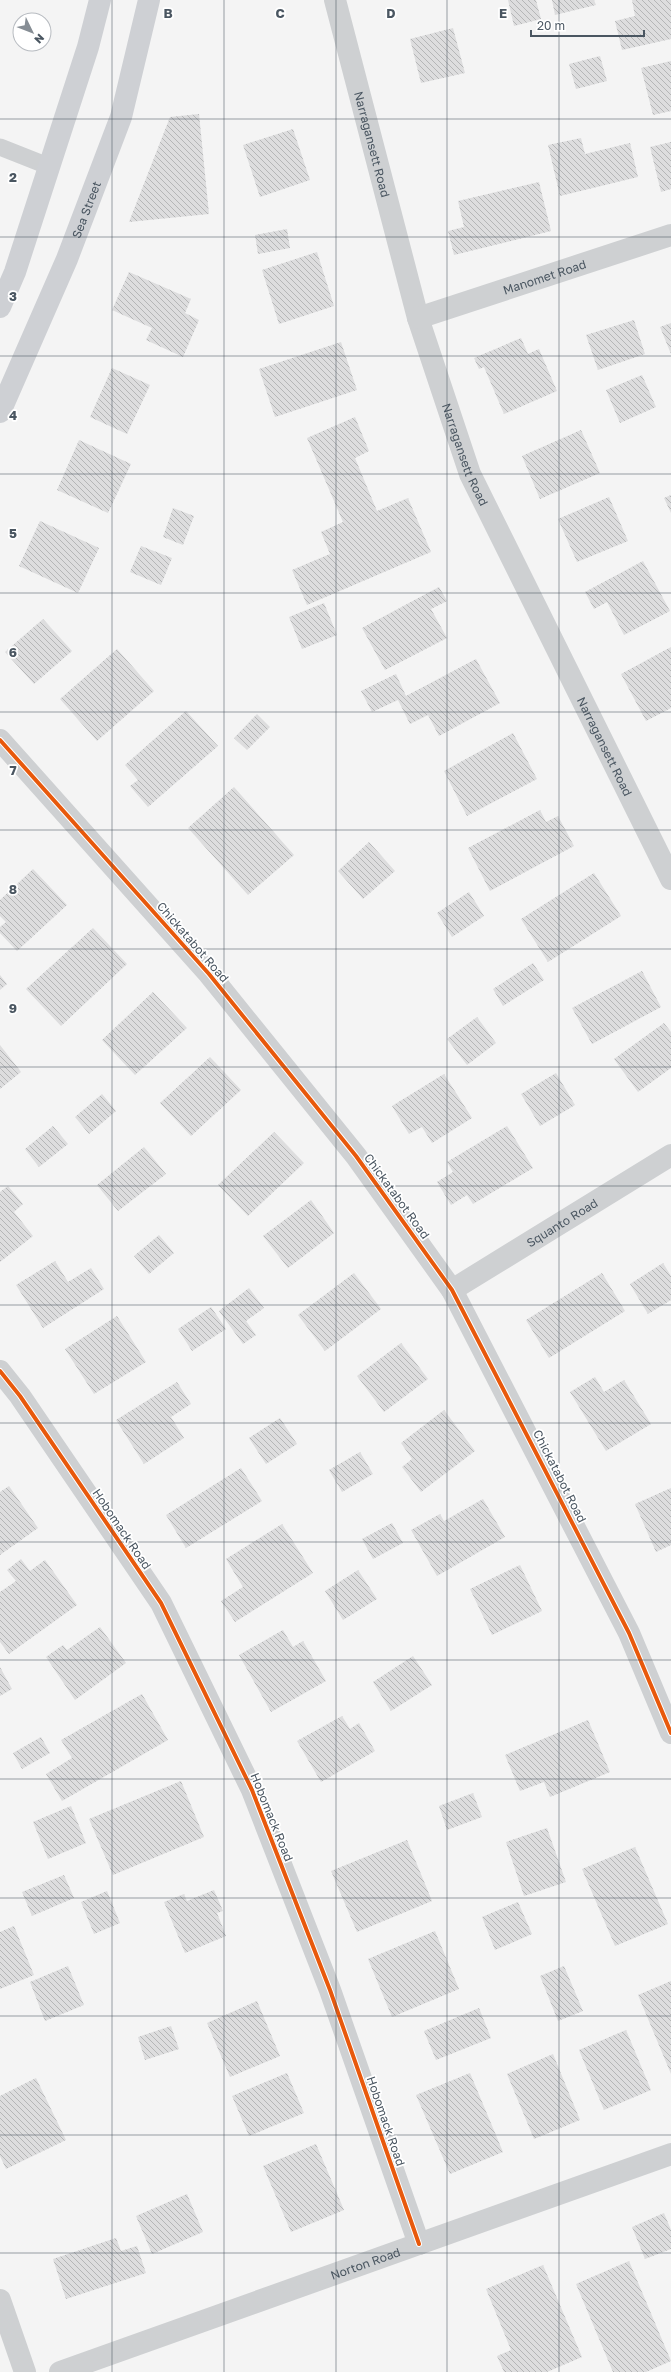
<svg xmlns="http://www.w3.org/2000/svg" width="671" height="2372" viewBox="0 0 671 2372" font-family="'Golos Text',sans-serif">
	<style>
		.building { fill: url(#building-back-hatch) }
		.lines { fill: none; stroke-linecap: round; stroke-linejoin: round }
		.lane { stroke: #ced0d2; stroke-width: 17 }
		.street { stroke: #ced0d2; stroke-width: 22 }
		.secondary { stroke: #ced0d4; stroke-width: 22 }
		.cycleway-casing { stroke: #fff; stroke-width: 6 }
		.cycleway { stroke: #e8590c; stroke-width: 4 }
		.grid { fill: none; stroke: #4a5661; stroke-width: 1; stroke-opacity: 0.55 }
		.labels { text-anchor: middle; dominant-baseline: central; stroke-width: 3.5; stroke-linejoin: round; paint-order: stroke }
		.street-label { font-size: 12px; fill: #4a5661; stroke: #fff }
		.grid-label { font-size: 13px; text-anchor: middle; font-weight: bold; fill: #4a5661; stroke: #fff; stroke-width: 3.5; stroke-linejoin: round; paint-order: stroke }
	</style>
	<defs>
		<pattern id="building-back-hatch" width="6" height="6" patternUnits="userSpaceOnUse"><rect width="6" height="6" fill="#ddddde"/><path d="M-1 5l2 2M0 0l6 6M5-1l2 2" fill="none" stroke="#b5b6b7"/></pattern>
	</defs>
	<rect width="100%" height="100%" fill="#f4f4f4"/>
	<path class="building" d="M508,0H536L541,19L514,26Z
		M552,0H594L596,5L555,15Z
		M632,0H671V39L622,50L615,21L635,16Z
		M453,28L465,73L421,83L410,39Z
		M600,56L607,81L576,89L569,64Z
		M671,61V111L653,115L641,68Z
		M199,114L209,214L129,222L170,117Z
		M293,129L310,180L260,197L243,145Z
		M581,138L585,154L630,143L638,177L560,196L548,145Z
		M671,142V189L661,192L650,147Z
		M539,182L551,231L454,255L448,231L464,227L458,201Z
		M287,229L290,248L258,254L255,235Z
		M317,252L334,306L279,324L262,270Z
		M129,272L191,299L185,313L199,320L183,357L146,340L152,328L112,310Z
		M634,320L645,354L598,370L586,335Z
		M671,323V354L660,327Z
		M521,338L528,354L539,349L557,391L504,414L484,367L479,369L474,358Z
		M341,342L357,390L275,417L259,369Z
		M112,368L150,385L127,434L90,417Z
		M642,375L656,407L620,423L606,390Z
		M355,417L369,451L355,458L377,511L408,498L431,552L307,605L292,570L330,554L321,532L343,522L307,438Z
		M581,430L600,473L540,499L522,456Z
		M79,440L131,464L108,513L57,490Z
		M671,495V513L664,498Z
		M609,497L628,541L577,562L558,519Z
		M173,508L194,516L183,545L163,537Z
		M40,521L99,548L78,593L19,566Z
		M141,546L172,558L161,585L130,572Z
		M643,561L670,611L624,635L607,602L594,609L585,592Z
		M439,587L447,601L431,609L447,638L385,670L362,628Z
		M324,603L337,635L302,649L289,617Z
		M43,619L72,651L34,684L5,652Z
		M671,647V708L646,721L621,674Z
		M117,649L154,691L97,741L60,699Z
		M476,659L500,703L439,736L428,715L410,724L398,700L372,712L361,691L396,674L406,696Z
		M186,711L218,746L148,807L130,786L138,780L125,765Z
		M257,714L270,727L247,750L234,738Z
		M513,733L537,779L467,816L444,771Z
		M234,787L294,855L248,895L188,828Z
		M540,810L546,822L558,816L574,846L490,891L468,848Z
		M369,842L395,871L363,899L338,871Z
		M33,869L67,905L17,951L0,933V927L6,922L0,916V900Z
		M594,873L621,916L548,962L521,919Z
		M469,892L484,916L452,937L437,913Z
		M93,928L127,964L61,1026L26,989Z
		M533,963L544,980L503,1006L493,989Z
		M642,971L661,1007L592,1044L572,1008Z
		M0,975L7,984L0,990Z
		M153,992L187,1028L135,1075L102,1040Z
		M477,1017L496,1043L467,1065L447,1039Z
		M664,1023L671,1032V1068L638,1092L614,1059Z
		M0,1045L21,1072L0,1089Z
		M210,1057L241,1090L191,1136L160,1103Z
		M556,1073L575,1105L540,1126L521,1094Z
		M444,1074L472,1118L432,1143L422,1127L409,1134L392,1106Z
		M102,1094L116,1111L89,1134L75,1117Z
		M53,1126L68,1144L39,1167L25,1149Z
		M507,1126L533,1168L473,1204L467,1195L451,1205L437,1182L453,1172L447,1162Z
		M274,1132L304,1163L248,1216L218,1185Z
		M144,1147L166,1174L118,1211L97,1185Z
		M8,1186L23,1204L14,1212L33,1236L0,1262V1192Z
		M311,1200L334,1233L288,1268L263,1236Z
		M159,1235L174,1253L149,1274L134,1256Z
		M55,1261L68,1282L91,1268L104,1289L43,1328L16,1285Z
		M663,1263L671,1276V1300L648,1314L630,1284Z
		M354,1273L381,1309L325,1351L298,1315Z
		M602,1273L625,1311L549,1358L526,1320Z
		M249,1288L264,1308L246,1321L256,1335L243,1344L219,1311Z
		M211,1307L226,1329L192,1351L178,1329Z
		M117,1316L146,1362L94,1394L65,1349Z
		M401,1343L428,1379L384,1412L357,1376Z
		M595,1377L604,1392L624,1380L651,1424L606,1451L570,1392Z
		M177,1382L191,1404L171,1417L184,1438L144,1464L116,1420Z
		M444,1410L475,1451L421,1492L402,1467L412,1459L401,1443Z
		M280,1418L297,1444L266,1464L249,1438Z
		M360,1452L373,1474L342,1492L329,1470Z
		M241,1468L262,1501L186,1548L166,1515Z
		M9,1486L38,1528L0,1555V1492Z
		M671,1488V1545L656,1552L635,1504Z
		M483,1499L505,1537L437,1576L411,1530L440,1514L444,1521Z
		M392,1523L403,1543L373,1559L362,1539Z
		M282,1524L313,1573L235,1622L221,1601L243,1587L226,1559Z
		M21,1559L30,1571L45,1560L77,1605L9,1654L0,1642V1592L16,1581L7,1570Z
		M520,1565L542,1611L492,1635L470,1589Z
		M358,1570L377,1599L343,1620L325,1591Z
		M100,1627L126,1663L75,1700L46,1657L63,1645L67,1650Z
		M283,1630L293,1647L303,1641L326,1681L271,1712L239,1655Z
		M413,1656L432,1685L391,1711L373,1682Z
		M0,1667L12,1689L0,1696Z
		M142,1694L168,1740L62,1801L46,1774L72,1758L61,1740Z
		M342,1716L350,1729L359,1723L375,1751L321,1782L297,1741Z
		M588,1720L610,1772L550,1797L544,1782L520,1791L505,1755Z
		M41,1737L50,1753L22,1769L13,1753Z
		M181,1781L204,1837L113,1875L89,1819Z
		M473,1793L482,1817L447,1830L439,1806Z
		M71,1806L86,1843L48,1859L33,1822Z
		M547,1828L566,1882L524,1896L506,1842Z
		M407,1840L432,1901L357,1932L331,1871Z
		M635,1847L668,1924L615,1946L582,1869Z
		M64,1875L74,1898L32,1916L22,1892Z
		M214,1890L223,1911L217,1913L226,1936L185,1953L164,1902L184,1894L187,1901Z
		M107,1891L120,1923L94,1934L81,1902Z
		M518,1902L532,1934L495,1950L482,1917Z
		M14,1926L34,1975L0,1989V1932Z
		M435,1931L459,1989L392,2017L368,1959Z
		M68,1966L84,2005L45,2021L30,1982Z
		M564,1966L583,2011L558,2021L540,1976Z
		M671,1981V2074L638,1995Z
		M257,2001L280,2056L230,2077L207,2023Z
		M479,2008L491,2038L436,2060L424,2031Z
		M171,2026L179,2049L145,2060L138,2037Z
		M626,2030L651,2090L604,2110L579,2050Z
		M553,2054L580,2120L534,2139L507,2074Z
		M287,2073L304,2113L249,2136L232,2096Z
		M470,2073L503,2152L450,2174L416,2095Z
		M36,2078L66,2140L6,2169L0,2156V2096Z
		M316,2144L344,2210L291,2232L263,2166Z
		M187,2194L203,2232L152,2254L136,2216Z
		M664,2213L671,2230V2249L645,2259L632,2227Z
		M116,2238L121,2251L137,2246L146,2273L66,2299L53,2259Z
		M629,2261L671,2361L646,2372H613L576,2284Z
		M543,2265L582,2357L547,2372H504L497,2356L511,2350L486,2289Z"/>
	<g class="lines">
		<path class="lane" d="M0,147L48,166"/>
		<g class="street">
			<path id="s1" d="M335,0L418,318L470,474L671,879"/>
			<path id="s2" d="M418,318L671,235"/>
			<path d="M0,740L209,974L356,1156L452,1290L629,1633L671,1733"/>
			<path id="s3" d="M452,1290L671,1155"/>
			<path d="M0,1371L20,1396L161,1603L252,1790L330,1990L419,2244"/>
			<path d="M0,2300L25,2372"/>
			<path id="s4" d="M60,2372L671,2154"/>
		</g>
		<g class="secondary">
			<path d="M0,307L15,272L88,47L100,0"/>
			<path id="s5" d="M0,412L67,259L121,117L149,0"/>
		</g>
		<defs>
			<path id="cycleway" d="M0,740L209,974L356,1156L452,1290L629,1633L671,1733
				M0,1371L20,1396L161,1603L252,1790L330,1990L419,2244"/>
		</defs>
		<use href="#cycleway" class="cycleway-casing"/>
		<use href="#cycleway" class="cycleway"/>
	</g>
	<path class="grid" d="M112,0V2372M224,0V2372M336,0V2372M447,0V2372M559,0V2372M0,119H671M0,237H671M0,356H671M0,474H671M0,593H671M0,712H671M0,830H671M0,949H671M0,1067H671M0,1186H671M0,1305H671M0,1423H671M0,1542H671M0,1660H671M0,1779H671M0,1898H671M0,2016H671M0,2135H671M0,2253H671"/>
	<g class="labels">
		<g class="street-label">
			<text stroke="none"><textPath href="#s1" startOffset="149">Narragansett Road</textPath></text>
			<text stroke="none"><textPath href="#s5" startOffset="220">Sea Street</textPath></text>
			<text stroke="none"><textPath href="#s2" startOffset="133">Manomet Road</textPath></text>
			<text stroke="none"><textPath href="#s1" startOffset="473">Narragansett Road</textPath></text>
			<text stroke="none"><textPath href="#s1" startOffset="797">Narragansett Road</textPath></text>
			<text transform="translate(193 942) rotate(49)">Chickatabot Road</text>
			<text transform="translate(397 1196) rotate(54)">Chickatabot Road</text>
			<text stroke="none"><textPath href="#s3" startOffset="129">Squanto Road</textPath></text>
			<text transform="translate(560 1476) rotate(63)">Chickatabot Road</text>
			<text transform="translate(122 1529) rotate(56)">Hobomack Road</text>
			<text transform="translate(272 1817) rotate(68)">Hobomack Road</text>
			<text transform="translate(386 2121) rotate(71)">Hobomack Road</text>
			<text stroke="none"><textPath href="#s4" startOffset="324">Norton Road</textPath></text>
		</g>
	</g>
	<g class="grid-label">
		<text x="168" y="18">B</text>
		<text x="280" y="18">C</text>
		<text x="391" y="18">D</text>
		<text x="503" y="18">E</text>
		<text x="13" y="182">2</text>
		<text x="13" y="301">3</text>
		<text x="13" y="420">4</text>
		<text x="13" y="538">5</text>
		<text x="13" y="657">6</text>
		<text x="13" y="775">7</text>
		<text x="13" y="894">8</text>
		<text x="13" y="1013">9</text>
	</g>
	<g transform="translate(32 32) rotate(133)"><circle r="19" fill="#ffffff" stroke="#b7bbc0"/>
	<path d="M0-3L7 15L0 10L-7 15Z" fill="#868d94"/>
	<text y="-6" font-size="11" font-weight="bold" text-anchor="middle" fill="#4a5661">N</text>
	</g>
	<path d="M531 30v6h113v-6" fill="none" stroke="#4a5661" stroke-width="2"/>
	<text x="537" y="30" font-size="12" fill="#4a5661" stroke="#ffffff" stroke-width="3" paint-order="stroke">20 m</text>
</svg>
